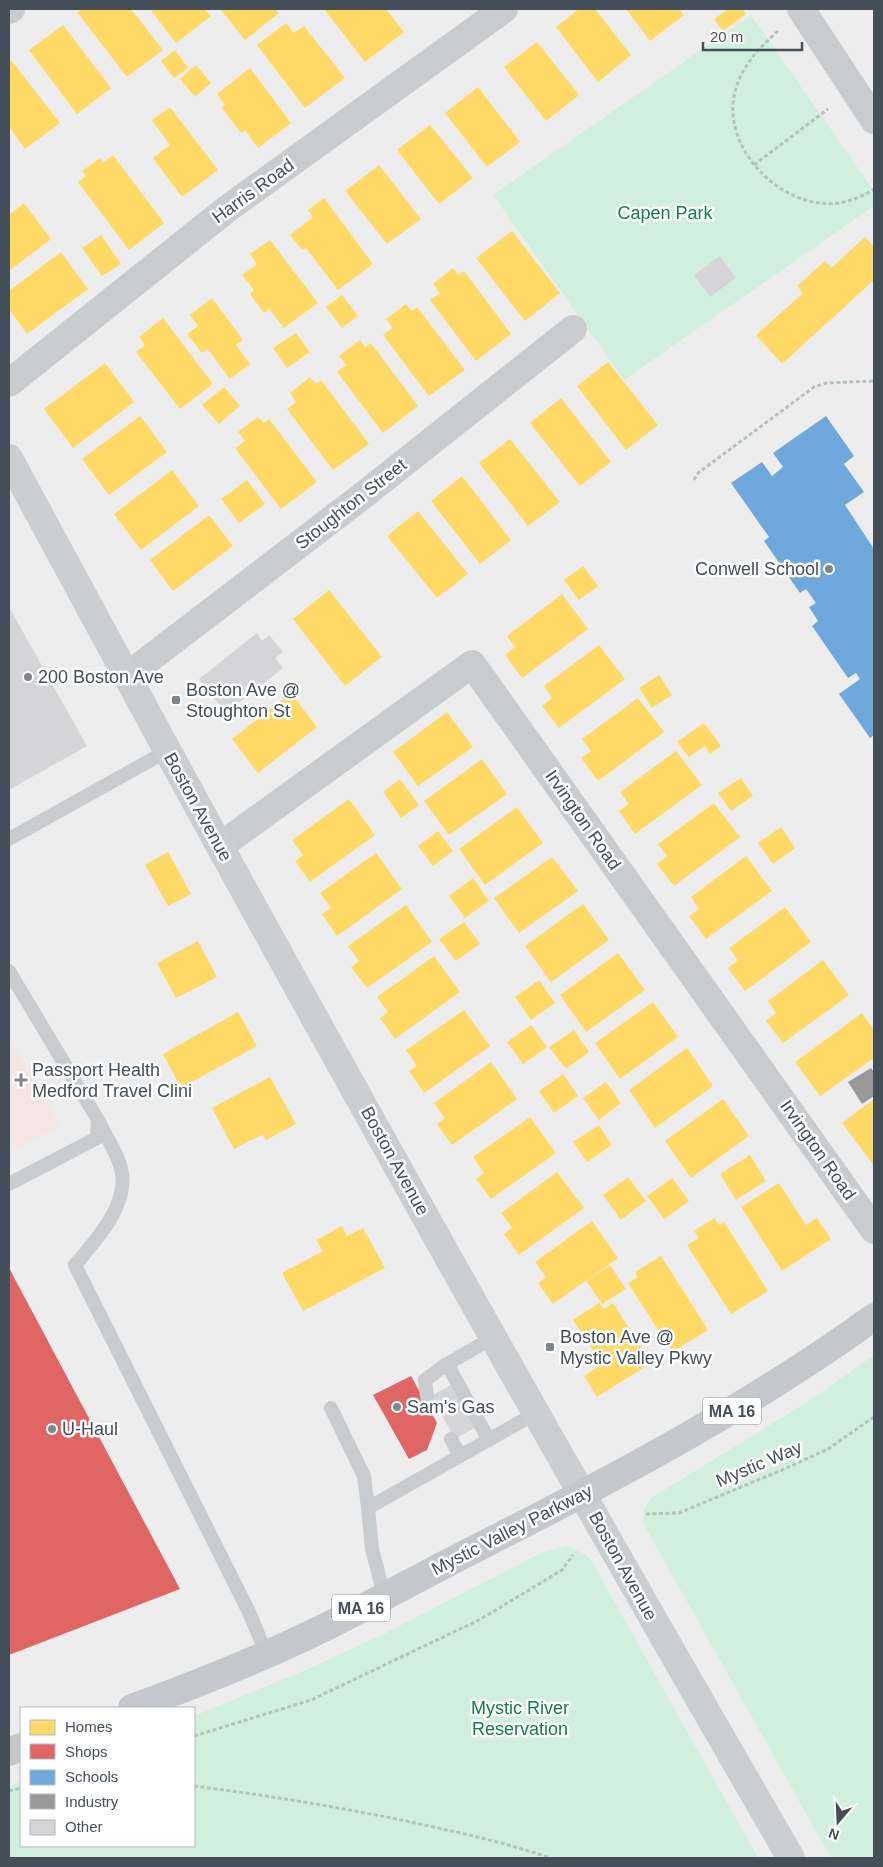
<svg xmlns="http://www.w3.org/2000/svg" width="883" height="1867" viewBox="0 0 883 1867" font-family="Helvetica,sans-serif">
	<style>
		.medical { fill: #f5e5e3 }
		.green { fill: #d0efdd }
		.homes { fill: #ffd966 }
		.shops { fill: #e06666 }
		.schools { fill: #6fa8dc }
		.industry { fill: #999 }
		.building { fill: #d5d5d7 }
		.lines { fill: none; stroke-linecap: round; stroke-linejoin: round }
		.path { stroke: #b6c2bf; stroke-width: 3; stroke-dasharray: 4 2.5; stroke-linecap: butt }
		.lane { stroke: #c9cccf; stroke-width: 14 }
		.street { stroke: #c9cccf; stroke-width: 28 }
		.secondary { stroke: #caced1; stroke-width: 28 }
		.primary { stroke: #c4c8cd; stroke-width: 28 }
		.poi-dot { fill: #80868d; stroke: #fff; stroke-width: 2 }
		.labels { text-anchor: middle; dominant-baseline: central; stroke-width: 5; stroke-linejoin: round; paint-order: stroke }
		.shield { fill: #fff; stroke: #7c848c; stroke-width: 1 }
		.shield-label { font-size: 16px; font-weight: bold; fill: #444f5a }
		.street-label { font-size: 18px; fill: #444f5a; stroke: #fff }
		.park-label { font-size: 18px; fill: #137d4d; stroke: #fff }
		.poi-label { font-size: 18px; fill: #444f5a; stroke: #fff; text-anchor: start }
	</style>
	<rect width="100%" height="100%" fill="#eeeded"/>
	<path class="medical" d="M9,1036L59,1125L9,1153Z"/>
	<path class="green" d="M751,15L874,191V206L624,380L493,195Z
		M874,1355V1858H831L643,1523L644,1509L651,1498L809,1401Z
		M568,1546L584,1554L591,1560L758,1858H9V1786L21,1782V1846H194V1716L308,1669L382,1635L543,1552Z"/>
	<path class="homes" d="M82,9H131L163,50L127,77L77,12Z
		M150,9H205L211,16L176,43Z
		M220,9H275L279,13L245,40Z
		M324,9H386L404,32L365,62Z
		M579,9H595L631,55L598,82L556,27Z
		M626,9H679L684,15L650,41Z
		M728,9H742L746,14L723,31L714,19Z
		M286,23L294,33L304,26L345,78L305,108L257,45Z
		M63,25L111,88L77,114L29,50Z
		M537,42L579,95L546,121L504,67Z
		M175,50L188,68L174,78L161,61Z
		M11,60L60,123L25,149L9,127V62Z
		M196,65L211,83L195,97L180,79Z
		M250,68L291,123L258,148L245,130L241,133L222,108L225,105L217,94Z
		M478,87L520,142L487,167L445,113Z
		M170,107L218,170L182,197L153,158L170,145L152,120Z
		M430,125L473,178L439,204L397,150Z
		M113,155L164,223L129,250L78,182L86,176L82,171L100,158L103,163Z
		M379,165L421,219L387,244L345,191Z
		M324,198L373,264L338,290L306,248L302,250L290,235L313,217L308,210Z
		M24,203L51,239L9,271V215Z
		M512,231L560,293L525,321L476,258Z
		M101,235L121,264L102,276L82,248Z
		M865,237L874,247V280L782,364L756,335L803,293L797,286L825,261L831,268Z
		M270,240L318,303L284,328L269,309L264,313L250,294L254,290L242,275L257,264L250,254Z
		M61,252L88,289L27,334L9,309V291Z
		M453,268L459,275L464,271L511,334L476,361L430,300L440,293L433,284Z
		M342,295L358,316L342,328L326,307Z
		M212,298L243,340L236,345L250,364L230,379L208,349L202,353L187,334L198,326L190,315Z
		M406,304L412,311L417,307L465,370L429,396L383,335L393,328L386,319Z
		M163,318L213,384L180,409L136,352L145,345L139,337Z
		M296,333L310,352L287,368L273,348Z
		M360,340L365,347L371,343L418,406L383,433L337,372L346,365L339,356Z
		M608,362L658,425L626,450L577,386Z
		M105,363L134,402L73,448L44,409Z
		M310,377L316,384L321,380L369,444L333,470L287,409L296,402L290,393Z
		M224,387L240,406L219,424L202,405Z
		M561,398L611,462L580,486L530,423Z
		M140,416L167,452L109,495L82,459Z
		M258,417L264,423L269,419L317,482L281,509L235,448L245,441L238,432Z
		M510,439L560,502L528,526L479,463Z
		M172,470L199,506L141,550L114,514Z
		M462,476L511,540L480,564L431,501Z
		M247,480L265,504L239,523L221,499Z
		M418,511L468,574L437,598L387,536Z
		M209,515L233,546L173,591L150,560Z
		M583,566L598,586L579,600L564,580Z
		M329,590L382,657L345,686L293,619Z
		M562,594L588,629L522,678L505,655L515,647L507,636Z
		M599,645L625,679L559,728L542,706L552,698L544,686Z
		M659,675L672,695L652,708L639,688Z
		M291,693L317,727L258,773L232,739Z
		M638,698L664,732L598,781L581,758L591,751L582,739Z
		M447,712L473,747L418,786L393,752Z
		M704,723L721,746L710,754L705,746L689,757L677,742Z
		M676,751L702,785L635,834L619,811L629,804L620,792Z
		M482,759L507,794L449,835L424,801Z
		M741,778L753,796L731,811L718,793Z
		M400,779L419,805L401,818L383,792Z
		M349,799L375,835L310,882L295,861L303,855L292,840Z
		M714,803L740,837L674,886L657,864L667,856L658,844Z
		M517,807L543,843L485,885L459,849Z
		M781,827L795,848L773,864L758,843Z
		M438,831L453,851L433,866L418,846Z
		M168,852L191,894L168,906L145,865Z
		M376,853L402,889L337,936L322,914L331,908L320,893Z
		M746,856L772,891L706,939L689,916L699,909L691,897Z
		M552,857L578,891L519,933L494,898Z
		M473,878L489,901L465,918L449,896Z
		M583,904L609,940L551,982L525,946Z
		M406,905L432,942L367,988L351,967L359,961L348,946Z
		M785,907L811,942L745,991L728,968L738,960L729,948Z
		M464,922L480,944L456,961L439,939Z
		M198,941L217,977L176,998L157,963Z
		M618,953L645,990L586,1032L560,995Z
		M434,956L460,992L395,1039L380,1018L388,1012L377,997Z
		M823,960L849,995L783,1043L766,1021L776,1013L768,1001Z
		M539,980L555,1003L531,1020L515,997Z
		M653,1002L678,1037L620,1079L595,1043Z
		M464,1010L490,1046L424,1093L409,1071L417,1066L406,1050Z
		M238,1012L257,1046L181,1088L163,1054Z
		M862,1013L874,1030V1058L820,1096L795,1062Z
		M531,1025L547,1047L523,1064L507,1042Z
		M574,1030L589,1052L566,1069L549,1047Z
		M687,1048L713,1086L655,1128L629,1090Z
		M491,1062L517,1099L452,1145L437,1124L445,1118L434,1103Z
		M563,1074L578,1096L554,1113L539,1091Z
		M270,1077L296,1124L266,1140L263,1134L234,1149L212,1108Z
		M606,1082L621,1103L599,1120L583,1098Z
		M723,1099L749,1136L691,1178L665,1141Z
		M874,1099V1166L842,1123Z
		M530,1117L556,1153L491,1199L476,1179L484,1173L473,1157Z
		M599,1125L612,1145L587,1162L573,1142Z
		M750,1155L766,1181L736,1200L720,1174Z
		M557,1172L584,1208L519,1255L504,1234L512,1228L501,1213Z
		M628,1177L646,1201L621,1220L603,1195Z
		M672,1178L689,1201L664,1219L647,1196Z
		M779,1183L806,1225L817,1218L831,1239L782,1271L741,1207Z
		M714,1218L719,1225L724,1222L768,1291L731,1314L687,1245L699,1238L694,1231Z
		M592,1221L618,1258L553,1304L538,1283L546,1277L535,1262Z
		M342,1226L347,1236L363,1228L385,1268L303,1311L282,1273L323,1251L316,1240Z
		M661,1256L708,1330L672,1352L628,1283L638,1277L635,1272Z
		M610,1265L626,1289L602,1304L586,1281Z
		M599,1303L604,1309L613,1303L651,1363L597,1397L584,1376L602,1364L573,1320Z"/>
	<path class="shops" d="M9,1268L180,1589L9,1655Z
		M411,1376L437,1423L427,1450L409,1459L373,1395Z"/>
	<path class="schools" d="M826,416L854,456L844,464L864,492L845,505L874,549V735L870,738L839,694L860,679L856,673L848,678L812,626L818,621L809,607L816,603L806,589L800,593L764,541L769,537L731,483L762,462L772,476L783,467L773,453Z"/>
	<path class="industry" d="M871,1068L874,1072V1096L862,1104L848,1082Z"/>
	<path class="building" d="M720,256L736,278L710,297L694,275Z
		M9,607L87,746L9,790Z
		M257,633L262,641L269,635L283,652L275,658L283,668L226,713L199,679Z
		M459,1380L483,1423L455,1439L431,1396Z"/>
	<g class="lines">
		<path class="path" d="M778,31C759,48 741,67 735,92C722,143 771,198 820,203C839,206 859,199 874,189
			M754,165L828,109
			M694,480L698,473L814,387L826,383L874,381
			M646,1514L679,1513L782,1470L828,1449L874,1417
			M194,1736L311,1700L481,1619L562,1570L573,1555
			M194,1786C273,1796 351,1809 429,1826C470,1835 510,1844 550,1858
			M9,1791L21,1788"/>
		<path class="lane" d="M9,839L167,751
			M9,971L98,1120L97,1138L9,1184
			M98,1120C106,1137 119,1155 122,1173C127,1208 95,1241 75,1265L249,1612L266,1653
			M427,1397L425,1380L447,1364
			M331,1408L364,1476L368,1508
			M451,1439L460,1456
			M489,1440L447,1364L494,1337
			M384,1595L372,1549L368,1508L536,1413"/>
		<path class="street" d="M801,9L874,120
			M9,10L11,9
			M9,383L227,209L504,9
			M127,676L361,497L573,329
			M220,846L472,664L874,1230"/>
		<path class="secondary" d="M9,458C262,929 523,1396 791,1858"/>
		<path class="primary" d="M132,1708C206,1681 283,1650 353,1613C391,1593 430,1572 469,1552C609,1481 747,1409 874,1317
			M9,1752L21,1747"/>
	</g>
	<g class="poi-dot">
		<circle cx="829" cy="569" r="5"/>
		<circle cx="28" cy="677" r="5"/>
		<rect x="171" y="695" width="10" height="10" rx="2.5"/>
		<path d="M18.5 1072.5h5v5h5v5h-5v5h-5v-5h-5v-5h5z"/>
		<rect x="545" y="1342" width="10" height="10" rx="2.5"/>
		<circle cx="397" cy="1407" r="5"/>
		<circle cx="52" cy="1429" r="5"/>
	</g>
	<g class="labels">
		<g class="shield">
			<rect x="703" y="1397.5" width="58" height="27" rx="4"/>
			<rect x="332" y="1594.5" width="58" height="27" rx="4"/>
		</g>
		<g class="shield-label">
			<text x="732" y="1411">MA 16</text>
			<text x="361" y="1608">MA 16</text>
		</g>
		<g class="street-label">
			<text transform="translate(253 191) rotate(-36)">Harris Road</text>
			<text transform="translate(351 504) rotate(-38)">Stoughton Street</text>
			<text transform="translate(198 807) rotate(61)">Boston Avenue</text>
			<text transform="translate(583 820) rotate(55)">Irvington Road</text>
			<text transform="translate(818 1150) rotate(55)">Irvington Road</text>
			<text transform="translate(395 1161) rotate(61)">Boston Avenue</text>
			<text transform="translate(759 1464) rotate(-23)">Mystic Way</text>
			<text transform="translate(512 1530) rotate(-27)">Mystic Valley Parkway</text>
			<text transform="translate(623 1566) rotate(61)">Boston Avenue</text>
		</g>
		<g class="park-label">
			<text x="665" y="213">Capen Park</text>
			<text x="520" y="1708">Mystic River<tspan x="520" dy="21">Reservation</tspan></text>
		</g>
		<g class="poi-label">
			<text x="819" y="569" text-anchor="end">Conwell School</text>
			<text x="38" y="677">200 Boston Ave</text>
			<text x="186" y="690">Boston Ave @<tspan x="186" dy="21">Stoughton St</tspan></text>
			<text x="32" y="1070">Passport Health<tspan x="32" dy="21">Medford Travel Clini</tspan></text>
			<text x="560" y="1337">Boston Ave @<tspan x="560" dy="21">Mystic Valley Pkwy</tspan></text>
			<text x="407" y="1407">Sam's Gas</text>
			<text x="62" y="1429">U-Haul</text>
		</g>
	</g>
	<rect width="883" height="1867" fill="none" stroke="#444f5a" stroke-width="20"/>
	<rect x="20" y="1707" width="175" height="140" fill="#ffffff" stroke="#b4b9bd"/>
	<rect x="30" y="1720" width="25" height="15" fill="#ffd966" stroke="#b4b9bd"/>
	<text x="65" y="1732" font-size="15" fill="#444f5a">Homes</text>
	<rect x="30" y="1744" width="25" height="15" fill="#e06666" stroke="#b4b9bd"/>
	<text x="65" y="1757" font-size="15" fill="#444f5a">Shops</text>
	<rect x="30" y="1770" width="25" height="15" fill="#6fa8dc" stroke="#b4b9bd"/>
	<text x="65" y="1782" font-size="15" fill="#444f5a">Schools</text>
	<rect x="30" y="1794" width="25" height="15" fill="#999999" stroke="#b4b9bd"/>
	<text x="65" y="1807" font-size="15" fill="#444f5a">Industry</text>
	<rect x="30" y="1820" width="25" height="15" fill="#d5d5d7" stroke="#b4b9bd"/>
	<text x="65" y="1832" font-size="15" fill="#444f5a">Other</text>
	<g transform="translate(838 1822) rotate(199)" stroke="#ffffff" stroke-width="4" paint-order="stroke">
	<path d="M0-4L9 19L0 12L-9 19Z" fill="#444f5a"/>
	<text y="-8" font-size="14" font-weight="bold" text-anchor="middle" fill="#444f5a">N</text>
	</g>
	<path d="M703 42v8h99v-8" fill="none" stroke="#444f5a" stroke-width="2.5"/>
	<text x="710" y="42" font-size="15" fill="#444f5a" stroke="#ffffff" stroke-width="4" paint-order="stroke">20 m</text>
</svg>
